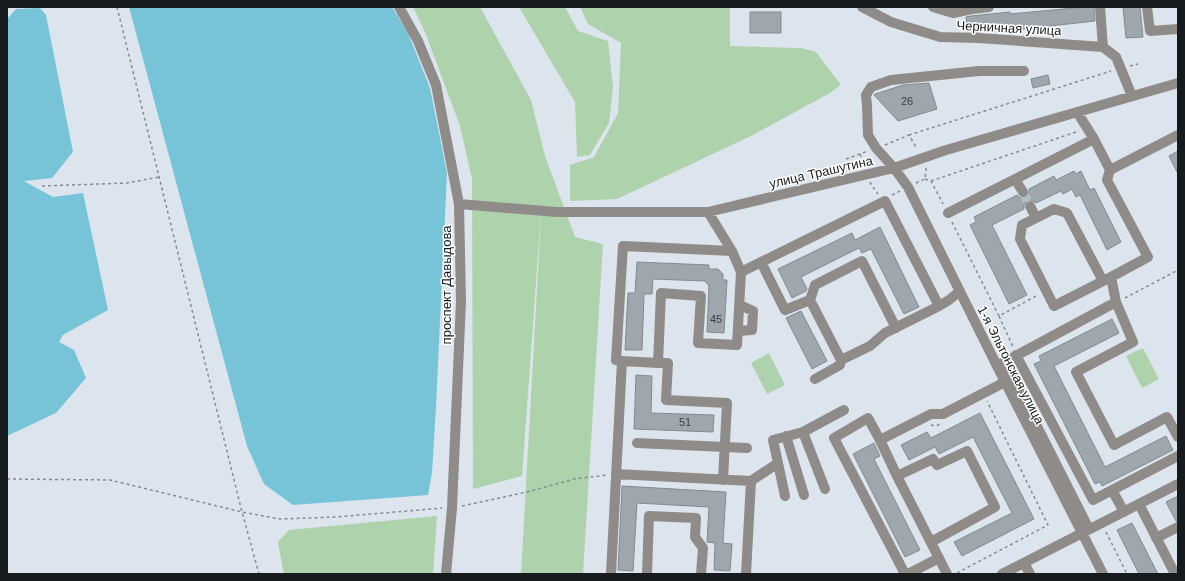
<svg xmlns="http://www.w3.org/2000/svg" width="1185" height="581" viewBox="0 0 1185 581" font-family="Helvetica,sans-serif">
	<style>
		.green { fill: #aed2ac }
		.water { fill: #77c4d8 }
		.building { fill: #9fa7ae; stroke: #828a91 }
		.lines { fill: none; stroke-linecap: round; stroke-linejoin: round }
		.minor-tunnel { stroke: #b5bdc4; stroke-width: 10; stroke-dasharray: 10 5; stroke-linecap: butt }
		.path { stroke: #858b91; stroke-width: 1.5; stroke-dasharray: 3 3; stroke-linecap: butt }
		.minor { stroke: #8f8b88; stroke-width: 10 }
		.labels { text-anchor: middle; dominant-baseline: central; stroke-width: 3; stroke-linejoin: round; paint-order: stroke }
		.number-label { font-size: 11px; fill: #3a3e42 }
		.street-label { font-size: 13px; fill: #181b1e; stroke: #fff }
	</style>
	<rect width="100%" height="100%" fill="#dce5ed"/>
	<path class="green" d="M413,7H480L531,100L545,156L575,237L603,244L583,574H521L542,200L522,476L473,489L472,179L460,126L425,32Z
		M519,7H565L578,31L608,41L613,87L609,123L590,155L577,157L575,102Z
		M580,7H730V46L801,48L816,52L841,85L830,93L751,136L617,199L570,201V165L594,157L618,113L621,43L588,24Z
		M1143,348L1159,379L1142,388L1126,356Z
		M769,353L785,385L767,394L751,363Z
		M437,516L433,574H284L278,542L289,530Z"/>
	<path class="water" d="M129,7H392L408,33L430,88L447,173L436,407L432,473L428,495L293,505L264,484L247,446Z
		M40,8L46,15L73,152L52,178L24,181L53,197L83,193L108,310L63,335L59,342L74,350L86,378L56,413L7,436V19L16,9Z"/>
	<path class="building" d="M1085,7H1094L1095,21L1014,30V28L979,32L967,31L966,17L971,16L1010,12V14Z
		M1123,7H1140L1143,37L1126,38Z
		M750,12H781V33H750Z
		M1048,75L1050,84L1033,88L1031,79Z
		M929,83L937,109L898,121L874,95L875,94L903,85Z
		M1178,151V174L1169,156Z
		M1074,171L1076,174L1081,171L1090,190L1094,188L1121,242L1107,250L1080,195L1076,197L1072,189L1063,194L1061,191L1036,203L1031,200H1027L1024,205V209L992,225L1027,295L1009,304L970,225L976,222L974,217L1017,195L1020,198H1026L1029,195V189L1054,176L1056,180Z
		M880,227L919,307L904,314L871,249L862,253L859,248L801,277L807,289L806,291L792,298L778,269L852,233L855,240Z
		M637,262L709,265V269H718L723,274V280H727L724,333L707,332L709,286L705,281L653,279L652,294H644L642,350H625L628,293H635Z
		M801,311L827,361L812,369L786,318Z
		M1112,319L1119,333L1054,366L1105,467L1166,436L1173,450L1102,486L1100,482L1095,484L1034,364L1041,361L1039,356Z
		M636,375L652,376L651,413L714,415L713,432L634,429Z
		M980,413L1034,519L962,556L954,542L1012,513L973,437L939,454L935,447L909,460L901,445L927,432L931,438Z
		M874,443L880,456L874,459L920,550L905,557L853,454Z
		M622,486L726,492L723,543L732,544L730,571L714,570L715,543L707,542L709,507L637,503L633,571L618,570Z
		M1178,496V521H1176L1166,502Z
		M1132,523L1158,574H1139L1117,530Z"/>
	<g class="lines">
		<path class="minor-tunnel" d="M1023,192L1030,206"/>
		<path class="path" d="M117,7L242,512L259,574
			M1130,66L1138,64
			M909,135L1111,71
			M885,145L909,135L917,149
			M860,154L864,166
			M846,159L868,151
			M925,179L931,181L943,204
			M931,181L1079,131
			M870,182L872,186L878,194
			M916,183L925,179L926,169L925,167
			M42,186L127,183L159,177
			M892,195L900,191
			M952,222L999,316L1038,295
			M1125,298L1178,270
			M999,316L1013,347
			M931,425L936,426L940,424
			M7,479L110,480L242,512L280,519L337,517L442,508
			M462,506L527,492L574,479L607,475
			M1106,532L1127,574
			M957,573L1048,525L987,401"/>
		<path class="minor" d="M399,7L418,41L436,85L459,204L461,301L452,508L446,574
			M862,7L891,22L940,37L979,38L1103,47L1116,57L1132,96
			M933,7L953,13L972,9V7
			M1100,7L1103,47
			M1147,7L1150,31L1178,29
			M972,9L989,7
			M1024,71H979L891,80L871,87L866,95L867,106L868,135L876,148L894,168L908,187L997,366L1103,574
			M1077,112L1094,139
			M1110,170L1178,135
			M1015,179L1023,192
			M459,204L557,212H708L894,168L946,150L1178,83
			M1030,206L1036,218
			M708,212L732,251L741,272L885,201L939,306
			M948,213L1094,139L1110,170L1107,180L1148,257L1111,277L1116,302L1133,342L1076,372L1114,445L1167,417L1178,437
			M761,262L785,310L810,300L841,360
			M1103,281L1067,213L1054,209L1022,225L1020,239L1054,306L1111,277
			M810,300L815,285L862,261L896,328
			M738,331L752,330L753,311L740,305
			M1016,355L1093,500L1178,456
			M622,361L658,363
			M997,366L1116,302
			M1008,369L1089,529
			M815,379L840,365L841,360L870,346L885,333L939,306L949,300L960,291
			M803,432L825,489
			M786,436L804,495
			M880,440L868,418L834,438L905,574
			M637,443L747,448
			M778,463L785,496
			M616,474L751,481L746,574
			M897,476L933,459L937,465L967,451L995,507L931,542
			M723,480L727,403L666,400L668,363H658L661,293L701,296L698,343L737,345L741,272
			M751,481L778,463L773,440L803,432L844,410
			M1112,490L1124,512
			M1139,504L1175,574
			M1156,538L1178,527
			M1024,563L1030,574
			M611,574L622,361L616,360L623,246L732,251
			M647,574L649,516L696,518L695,537L703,548L701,574
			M908,574L939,558
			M947,574L897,476L880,440L931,414H943L1005,382
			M1002,574L1178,484"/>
	</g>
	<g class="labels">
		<g class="number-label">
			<text x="907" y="101">26</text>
			<text x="716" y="319">45</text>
			<text x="685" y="422">51</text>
		</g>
		<g class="street-label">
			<text transform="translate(1009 28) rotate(3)">Черничная улица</text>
			<text transform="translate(821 172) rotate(-13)">улица Трашутина</text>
			<text transform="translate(446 285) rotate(-90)">проспект Давыдова</text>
			<text transform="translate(1011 365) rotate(63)">1-я Эльтонская улица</text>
		</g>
	</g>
	<rect width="1185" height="581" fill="none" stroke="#181b1e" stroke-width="16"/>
</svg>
